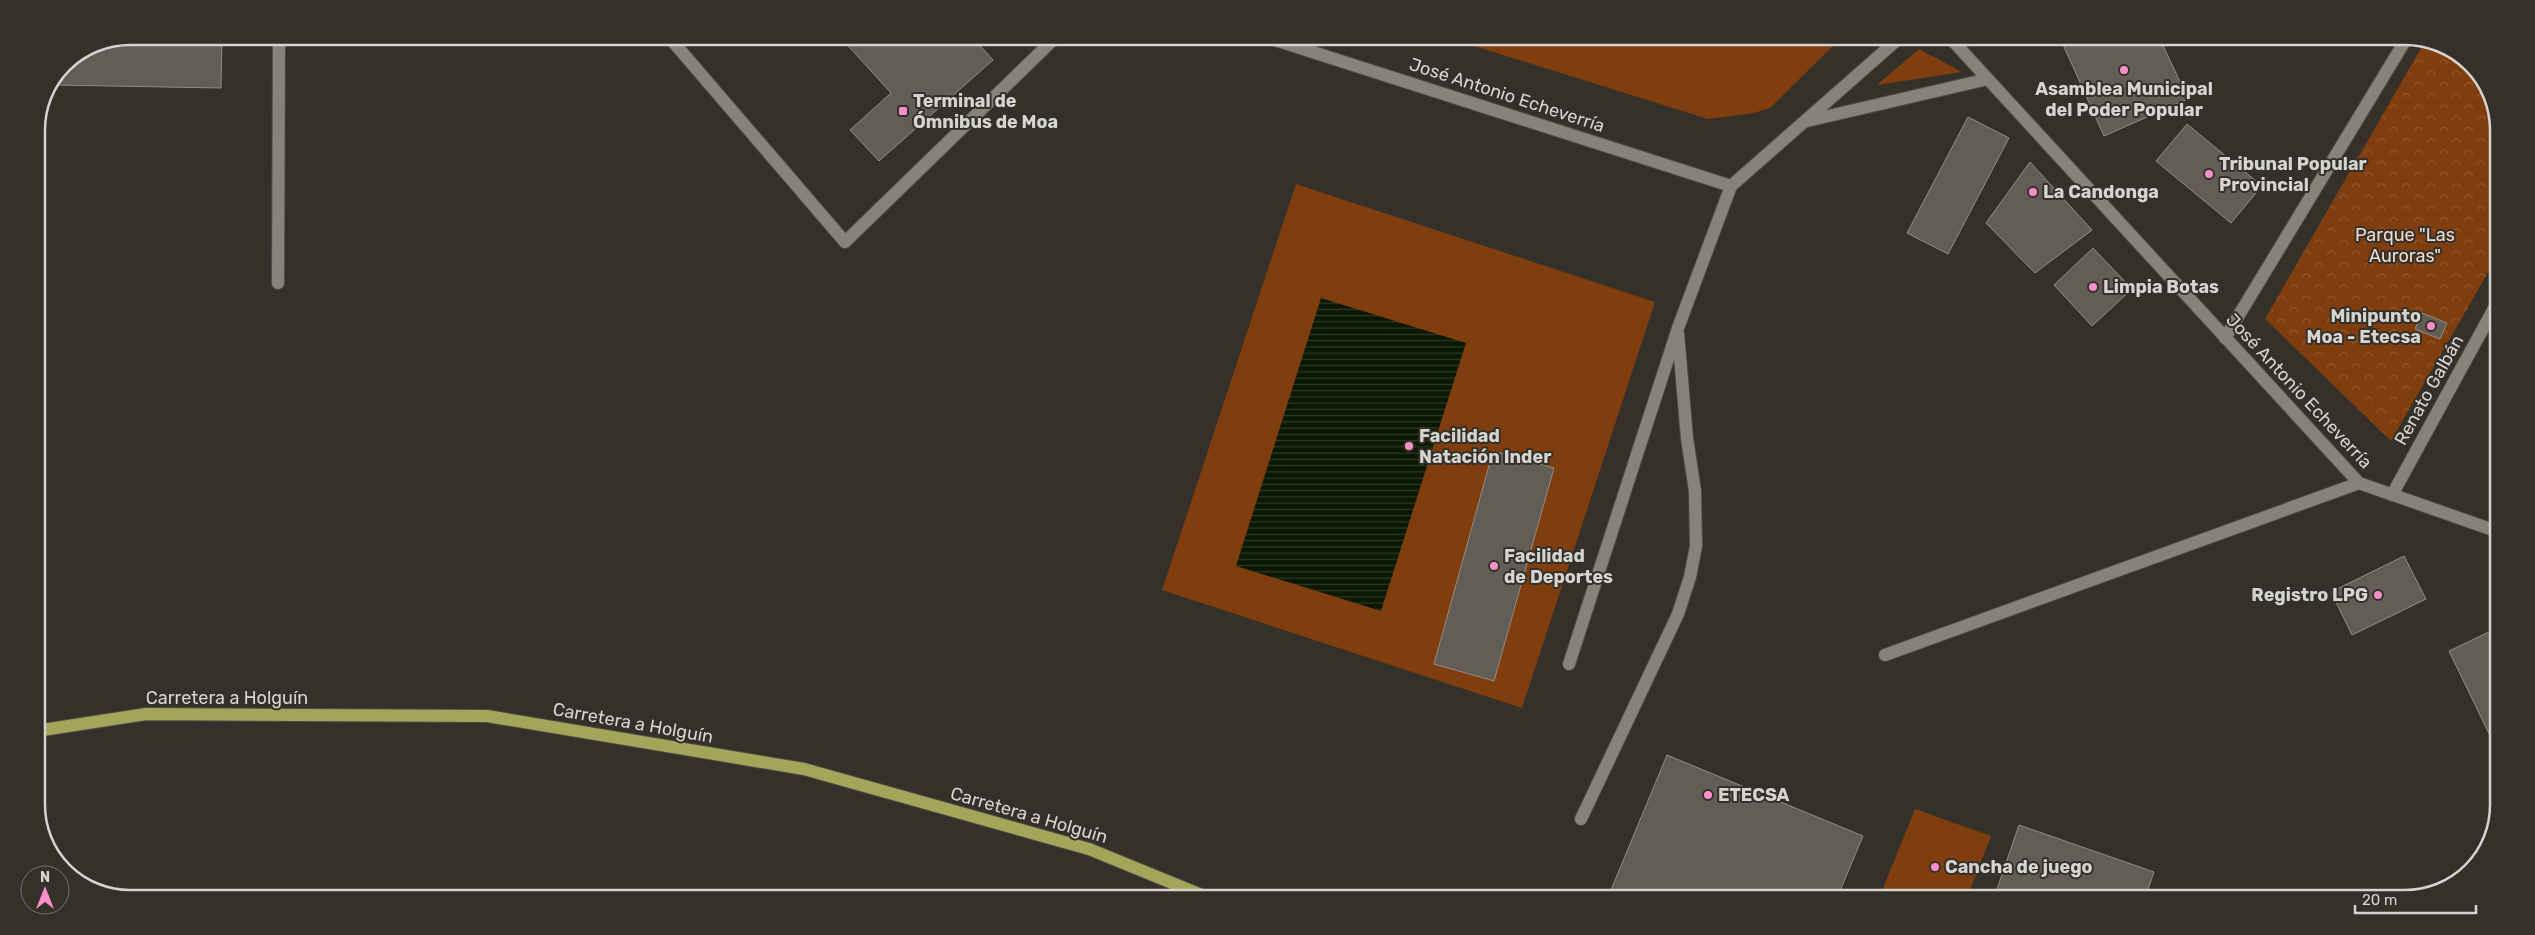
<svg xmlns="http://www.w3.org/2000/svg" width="2535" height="935" viewBox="0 0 2535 935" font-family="Rubik,sans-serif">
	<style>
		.grass { fill: #803d0d }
		.park { fill: url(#park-crowns) }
		.water { fill: url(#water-rules) }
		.building { fill: #635d57; stroke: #928c85 }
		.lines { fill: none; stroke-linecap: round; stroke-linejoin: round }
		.minor-casing { stroke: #4f4d47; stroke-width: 14 }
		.major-casing { stroke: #4f4d47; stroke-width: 14 }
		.minor { stroke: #86837b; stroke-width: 12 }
		.major { stroke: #a3a658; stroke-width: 12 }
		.poi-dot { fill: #f98fc9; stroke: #33312a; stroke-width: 2 }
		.labels { text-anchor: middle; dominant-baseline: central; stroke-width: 4; stroke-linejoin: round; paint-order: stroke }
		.poi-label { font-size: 18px; font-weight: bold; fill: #d5d4cf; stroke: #33312a; text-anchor: start }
		.street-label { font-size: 18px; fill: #d5d4cf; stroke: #33312a }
		.park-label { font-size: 18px; fill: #f1dace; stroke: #33312a }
		.rim { fill: none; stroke: #d5d4cf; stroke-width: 2.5 }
	</style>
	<defs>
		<pattern id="park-crowns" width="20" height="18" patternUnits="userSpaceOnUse" patternTransform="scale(1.25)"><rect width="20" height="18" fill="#803d0d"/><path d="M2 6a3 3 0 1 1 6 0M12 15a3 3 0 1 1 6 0" fill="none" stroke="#91582f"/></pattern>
		<pattern id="water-rules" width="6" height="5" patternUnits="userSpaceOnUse" patternTransform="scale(1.25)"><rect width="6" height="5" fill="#0b1902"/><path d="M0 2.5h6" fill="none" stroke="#2e3a26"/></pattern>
	</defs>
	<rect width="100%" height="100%" fill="#33312a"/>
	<path class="grass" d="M1452,39L1839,40L1770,108L1754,113L1708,119Z
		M1919,49L1962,72L1877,85Z
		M1296,184L1655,302L1522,708L1162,590Z
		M1915,809L1991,836L1967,898H1879Z"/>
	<path class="park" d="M2425,41H2435L2479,73L2499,123L2498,255L2391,441L2265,319Z"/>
	<path class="water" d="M1321,298L1466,343L1381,611L1236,566Z"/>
	<path class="building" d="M130,36H222L221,88L54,85L64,63L94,43Z
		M841,38H973L993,60L879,161L850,130L891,93Z
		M2061,40L2161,41L2188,99L2104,136Z
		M1968,117L2009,138L1948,254L1907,233Z
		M2187,124L2262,186L2231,223L2156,161Z
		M2030,162L2092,230L2035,273L1986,223Z
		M2093,248L2132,289L2092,326L2054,285Z
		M2422,313L2447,323L2440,339L2415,329Z
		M1493,451L1554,468L1494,681L1434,664Z
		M2404,556L2426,599L2352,635L2331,592Z
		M2495,629L2494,744L2449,651Z
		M1667,755L1863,836L1837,898L1608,897Z
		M2019,825L2154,872L2145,898H1994Z"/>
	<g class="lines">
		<defs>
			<path id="minor" d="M669,37L845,242L1055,38
				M1272,39L1731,186
				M1952,40L2359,483L2496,531
				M1807,121L1988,79
				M278,283L279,37
				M2225,338L2405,41
				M2392,495L2497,303
				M1885,655L2359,483
				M1569,664L1678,328L1731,186L1897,40
				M1581,819L1678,614L1690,577L1696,546L1695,491L1687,438L1678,333"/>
			<path id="major" d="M36,731L146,714L487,716L804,769L1089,849L1204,896"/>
		</defs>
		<use href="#minor" class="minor-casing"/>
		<use href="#major" class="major-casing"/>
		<use href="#minor" class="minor"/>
		<use href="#major" class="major"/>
	</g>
	<g class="poi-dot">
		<circle cx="2124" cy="70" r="5"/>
		<rect x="898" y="106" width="10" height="10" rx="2.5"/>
		<circle cx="2209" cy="174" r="5"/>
		<circle cx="2033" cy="192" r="5"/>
		<circle cx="2093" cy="287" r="5"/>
		<circle cx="2431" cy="326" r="5"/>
		<circle cx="1409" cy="446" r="5"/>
		<circle cx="1494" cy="566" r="5"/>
		<circle cx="2378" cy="595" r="5"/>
		<circle cx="1708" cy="795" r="5"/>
		<circle cx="1935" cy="867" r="5"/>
	</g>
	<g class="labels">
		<g class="poi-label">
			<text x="2124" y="89" text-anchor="middle">Asamblea Municipal<tspan x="2124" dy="21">del Poder Popular</tspan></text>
			<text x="913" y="101">Terminal de<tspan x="913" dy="21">Ómnibus de Moa</tspan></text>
			<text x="2219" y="164">Tribunal Popular<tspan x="2219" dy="21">Provincial</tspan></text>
			<text x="2043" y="192">La Candonga</text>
			<text x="2103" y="287">Limpia Botas</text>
			<text x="2421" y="316" text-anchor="end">Minipunto<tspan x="2421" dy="21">Moa - Etecsa</tspan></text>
			<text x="1419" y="436">Facilidad<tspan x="1419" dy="21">Natación Inder</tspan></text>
			<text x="1504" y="556">Facilidad<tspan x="1504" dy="21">de Deportes</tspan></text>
			<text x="2368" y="595" text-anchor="end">Registro LPG</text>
			<text x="1718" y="795">ETECSA</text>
			<text x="1945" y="867">Cancha de juego</text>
		</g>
		<g class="street-label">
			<text transform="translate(1507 95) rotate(18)">José Antonio Echeverría</text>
			<text transform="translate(2429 390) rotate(-61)">Renato Galbán</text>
			<text transform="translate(2299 391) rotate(47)">José Antonio Echeverría</text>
			<text x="227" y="698">Carretera a Holguín</text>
			<text transform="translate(633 723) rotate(10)">Carretera a Holguín</text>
			<text transform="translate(1029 815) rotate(16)">Carretera a Holguín</text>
		</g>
		<g class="park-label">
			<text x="2405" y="235">Parque "Las<tspan x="2405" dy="21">Auroras"</tspan></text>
		</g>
	</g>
	<path d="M0 0H2535V935H0ZM130 45H2405A85 85 0 0 1 2490 130V805A85 85 0 0 1 2405 890H130A85 85 0 0 1 45 805V130A85 85 0 0 1 130 45Z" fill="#33312a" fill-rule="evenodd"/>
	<path class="rim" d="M130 45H2405A85 85 0 0 1 2490 130V805A85 85 0 0 1 2405 890H130A85 85 0 0 1 45 805V130A85 85 0 0 1 130 45Z"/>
	<g transform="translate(45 890)"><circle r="24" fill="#33312a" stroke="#74726c"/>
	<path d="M0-4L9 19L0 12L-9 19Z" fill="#f98fc9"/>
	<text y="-8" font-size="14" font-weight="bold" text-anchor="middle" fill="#d5d4cf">N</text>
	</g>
	<path d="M2355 905v8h121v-8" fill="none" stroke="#d5d4cf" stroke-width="2.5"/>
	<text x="2362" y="905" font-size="15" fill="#d5d4cf" stroke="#33312a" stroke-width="4" paint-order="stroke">20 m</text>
</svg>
